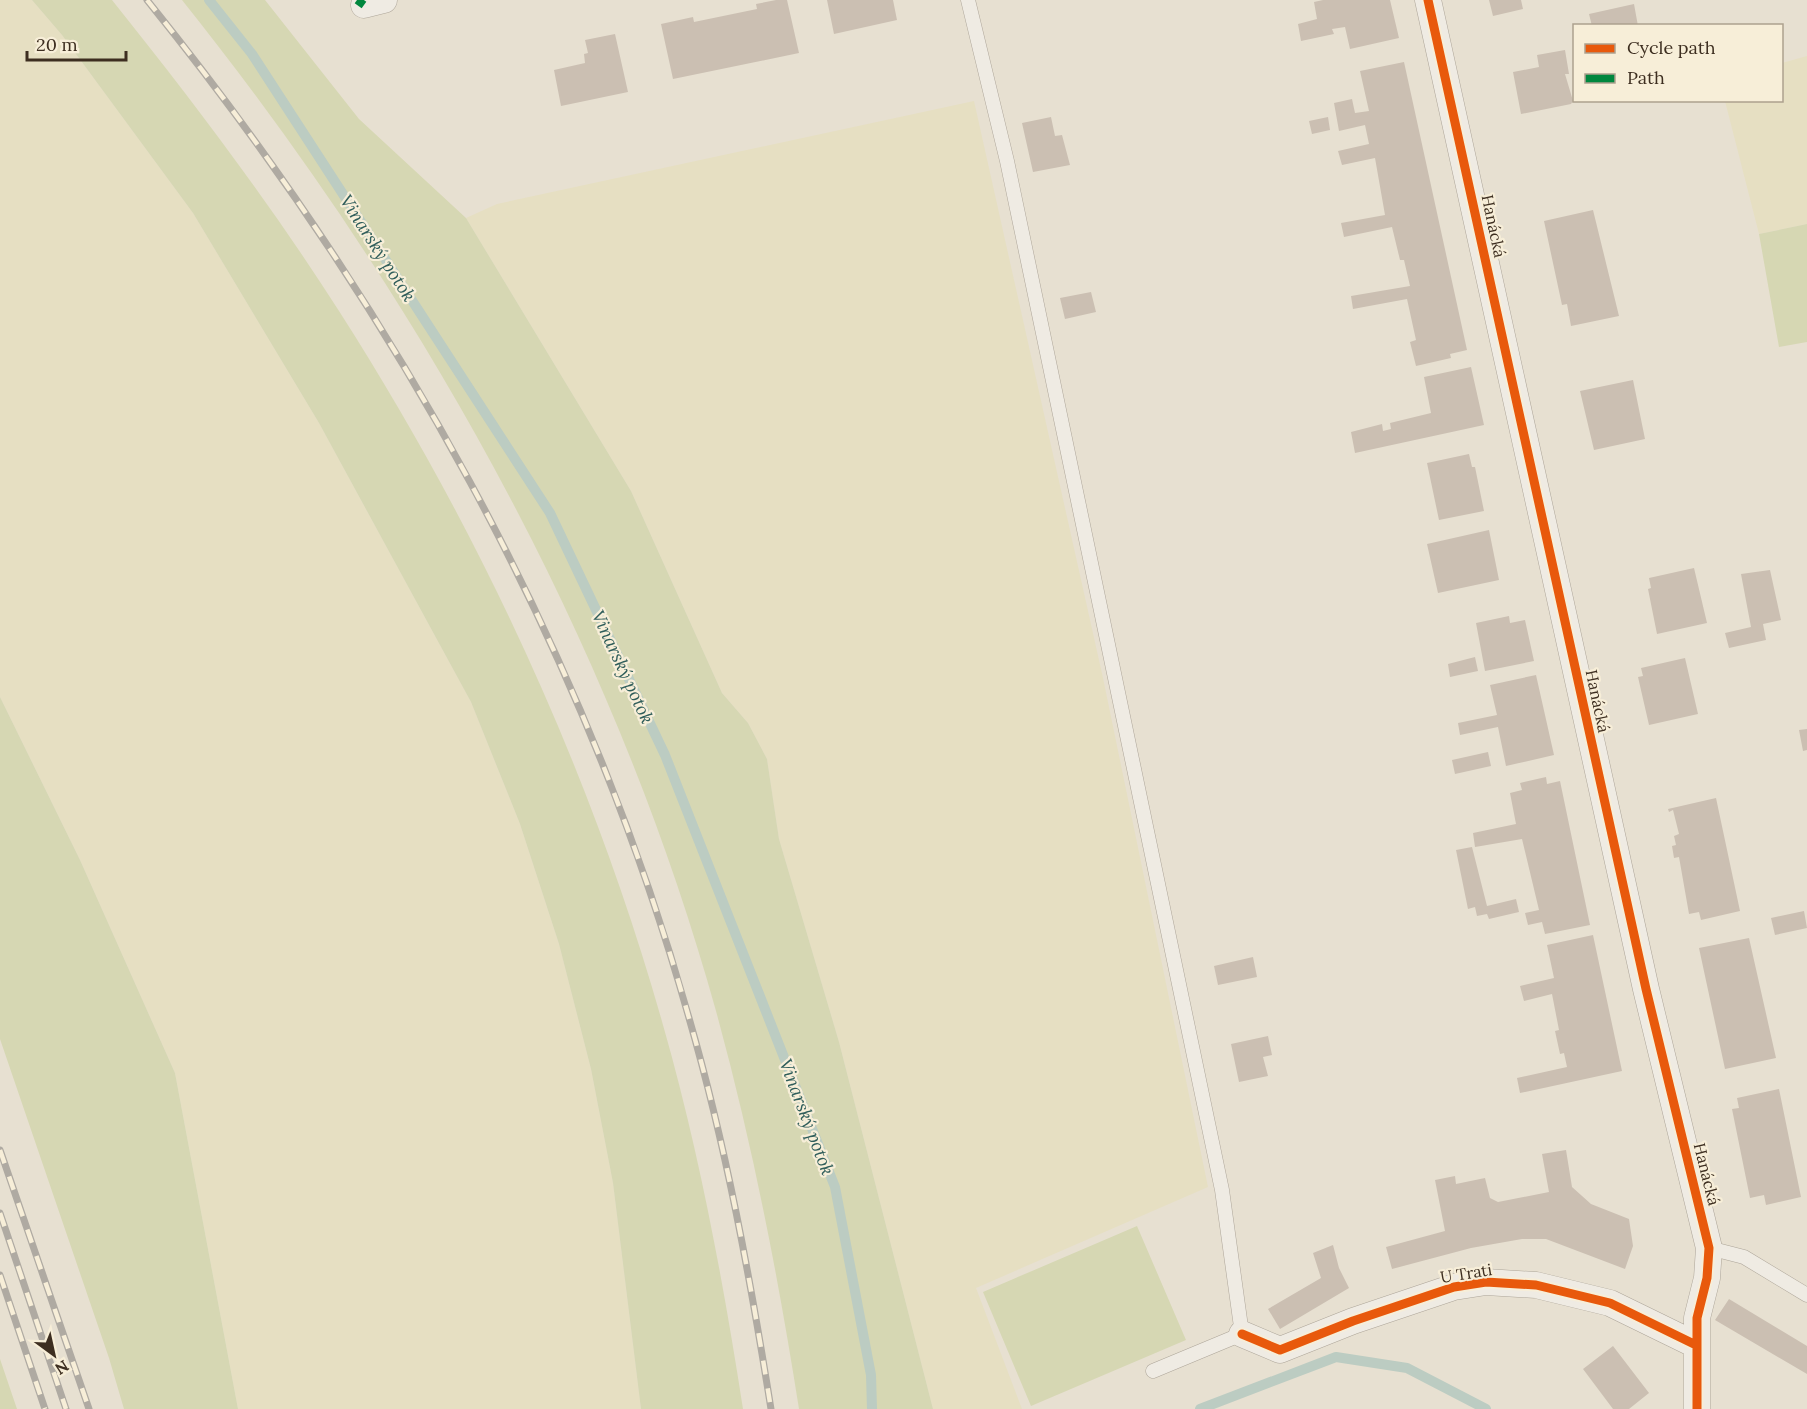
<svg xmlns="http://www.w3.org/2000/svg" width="1807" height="1409" viewBox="0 0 1807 1409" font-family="Lora,serif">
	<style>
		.farmland { fill: #e6dfc2 }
		.green { fill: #d6d7b3 }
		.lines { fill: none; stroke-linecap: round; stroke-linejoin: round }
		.stream { stroke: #bcccc2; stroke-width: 10 }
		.building { fill: #cbbfb2 }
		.service-casing { stroke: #ada599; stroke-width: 15 }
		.minor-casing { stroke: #ada599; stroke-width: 27 }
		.service { stroke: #efebe3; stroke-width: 14 }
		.minor { stroke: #efebe3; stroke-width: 26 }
		.rail-casing { stroke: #afaaa2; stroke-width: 7 }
		.rail { stroke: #f7eed8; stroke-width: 4.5; stroke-dasharray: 14; stroke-linecap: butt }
		.quiet { stroke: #00873e; stroke-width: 8; stroke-dasharray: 15 8; stroke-linecap: butt }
		.cycleway-casing { stroke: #f7eed8; stroke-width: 13 }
		.cycleway { stroke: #e8590c; stroke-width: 9 }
		.labels { text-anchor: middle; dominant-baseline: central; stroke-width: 4.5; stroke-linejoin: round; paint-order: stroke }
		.street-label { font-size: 16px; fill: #3d2e20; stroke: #f7eed8 }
		.water-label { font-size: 18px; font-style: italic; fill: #2f5d5a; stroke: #f7eed8 }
	</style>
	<rect width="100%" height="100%" fill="#e7e0d1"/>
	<path class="farmland" d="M0,0H32L62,35L193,213L319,423L471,702L520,824L559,944L591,1069L613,1183L641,1409H238L175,1073L80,860L0,697Z
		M1807,56V224L1759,234L1725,101L1782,100V63Z
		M974,101L1103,678L1208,1187L976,1288L1022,1409H933L839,1042L779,839L767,759L748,723L722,693L631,491L466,218L497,204Z"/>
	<path class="green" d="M32,0H112C192,100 270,203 339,311C480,531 592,773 663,1025C699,1151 723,1280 743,1409H641L613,1183L591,1069L559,944L520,824L471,702L319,423L193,213L62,35Z
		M182,0H265L359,119L466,218L631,491L722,693L748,723L767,759L779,839L839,1042L933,1409H799C778,1275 752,1142 716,1011C613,641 421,299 182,0Z
		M1807,224V342L1779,347L1759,234Z
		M0,697L80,860L175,1073L238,1409H124L109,1358L0,1039Z
		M1137,1226L1186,1340L1031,1406L983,1292Z
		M0,1359L17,1409H0Z"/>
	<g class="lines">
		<path class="stream" d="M209,0L252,54L550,513L665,755L835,1187L871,1375L872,1409
			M1200,1409L1336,1357L1407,1368L1486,1409"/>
	</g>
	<path class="building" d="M776,0H787L799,53L673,79L661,24L693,17L694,22L757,9L756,4Z
		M827,0H893L897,20L834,34Z
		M1323,0H1390L1399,38L1350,49L1345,27L1332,29L1334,34L1301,41L1298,24L1317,19L1314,2Z
		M1489,0H1521L1523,9L1493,16Z
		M1634,4L1638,26H1592L1589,14Z
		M615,34L628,92L561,106L554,70L585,63L584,54L588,53L585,40Z
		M1565,50L1569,74H1565L1573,101L1571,104L1521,114L1513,72L1539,67L1537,55Z
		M1404,62L1467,350L1450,354L1451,358L1416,366L1410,342L1416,340L1407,299L1353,309L1351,296L1410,286L1404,260H1400L1392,227L1344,237L1341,223L1385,215L1375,158L1342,165L1338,151L1369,144L1365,125L1339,131L1334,103L1352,99L1355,113L1369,111L1360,71Z
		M1051,117L1055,136L1062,135L1070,165L1033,172L1022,123Z
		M1328,117L1330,130L1312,134L1309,121Z
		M1593,210L1619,316L1571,326L1567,304L1562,305L1544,221Z
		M1091,292L1096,312L1065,319L1060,298Z
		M1471,367L1484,425L1355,453L1351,432L1382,424L1383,431L1391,429L1390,423L1431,413L1424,377Z
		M1633,380L1645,439L1594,450L1580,391Z
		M1469,454L1472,467H1475L1484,511L1439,520L1427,463Z
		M1489,530L1499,580L1438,593L1427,544Z
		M1694,568L1707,623L1657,634L1648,589L1651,588L1649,578Z
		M1770,570L1781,620L1763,624L1766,640L1729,648L1725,633L1751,627L1741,574Z
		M1509,616L1510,623L1525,620L1534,661L1485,671L1476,623Z
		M1475,657L1478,671L1450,677L1448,664Z
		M1685,658L1698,714L1649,725L1638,677L1643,676L1641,668Z
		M1536,675L1554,755L1506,766L1498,727L1460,735L1458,723L1497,715L1490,685Z
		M1807,729V750L1803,751L1799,730Z
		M1488,752L1491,766L1455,774L1452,760Z
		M1546,777L1547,784L1560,781L1590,925L1545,934L1542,922L1528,925L1525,913L1539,910L1522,839L1475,847L1473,833L1516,824L1510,793L1522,790L1520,783Z
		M1716,798L1740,911L1701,920L1699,912L1689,914L1679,857L1674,858L1672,846L1676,845L1674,836L1679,834L1673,810L1669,812L1668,809Z
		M1472,847L1487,906L1516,899L1519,912L1489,919L1487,914L1477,916L1475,907L1468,909L1456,850Z
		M1804,911L1807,928L1775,935L1771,918Z
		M1593,935L1622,1071L1520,1093L1517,1078L1567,1067L1564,1053L1560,1054L1555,1031L1559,1030L1552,994L1524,1001L1520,986L1554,978L1547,945Z
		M1749,938L1776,1058L1725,1069L1699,948Z
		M1253,957L1257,977L1218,985L1214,966Z
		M1268,1036L1272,1055L1263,1057L1268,1076L1239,1082L1231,1044Z
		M1779,1089L1801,1197L1766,1205L1764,1195L1750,1198L1732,1109L1739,1108L1737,1098Z
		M1566,1150L1572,1187L1591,1204L1629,1219L1633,1246L1625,1269L1546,1239H1522L1471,1248L1392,1269L1386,1247L1445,1231L1435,1180L1455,1176L1456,1184L1485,1178L1490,1198L1498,1202L1549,1192L1542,1154Z
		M1333,1245L1339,1268L1349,1288L1280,1329L1268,1309L1321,1278L1313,1253Z
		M1729,1299L1807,1346V1374L1715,1320Z
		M1613,1346L1649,1393L1629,1409H1613L1583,1369Z"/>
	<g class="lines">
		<defs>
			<path id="service" d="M968,0L1007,161L1222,1190L1242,1334L1153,1371
				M1709,1248L1744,1257L1807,1295"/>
			<path id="minor" d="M1428,0L1646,989L1709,1248L1707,1278L1697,1318V1409
				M364,5L384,0
				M1242,1334L1280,1350L1353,1321L1454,1287L1486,1282L1536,1285L1610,1303L1696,1345"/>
		</defs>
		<use href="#service" class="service-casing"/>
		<use href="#minor" class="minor-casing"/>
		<use href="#service" class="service"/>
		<use href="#minor" class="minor"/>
		<defs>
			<path id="rail" d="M147,0C390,301 584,644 689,1018C726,1146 750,1277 771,1409
				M0,1150L89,1409
				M0,1213L66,1409
				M0,1275L45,1409"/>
		</defs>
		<use href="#rail" class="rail-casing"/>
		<use href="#rail" class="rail"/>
		<path class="quiet" d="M357,0L364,5"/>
		<defs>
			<path id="cycleway" d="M1428,0L1646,989L1709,1248L1707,1278L1697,1318V1409
				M1242,1334L1280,1350L1353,1321L1454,1287L1486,1282L1536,1285L1610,1303L1696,1345"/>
		</defs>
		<use href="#cycleway" class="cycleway-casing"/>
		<use href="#cycleway" class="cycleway"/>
	</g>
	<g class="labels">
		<g class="street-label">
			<text transform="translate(1494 226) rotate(78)">Hanácká</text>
			<text transform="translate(1598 701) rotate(78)">Hanácká</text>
			<text transform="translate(1707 1174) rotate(76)">Hanácká</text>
			<text transform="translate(1466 1273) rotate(-9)">U Trati</text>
		</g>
		<g class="water-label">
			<text transform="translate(378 248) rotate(57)">Vinarský potok</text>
			<text transform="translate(623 667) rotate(65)">Vinarský potok</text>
			<text transform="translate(807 1117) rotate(69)">Vinarský potok</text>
		</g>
	</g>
	<rect x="1573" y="24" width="210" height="78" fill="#f7eed8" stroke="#ada18e" stroke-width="1.5"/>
	<rect x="1585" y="44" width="30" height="9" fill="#e8590c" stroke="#ada18e" stroke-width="1.5"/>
	<text x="1627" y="54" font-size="18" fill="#3d2e20">Cycle path</text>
	<rect x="1585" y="74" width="30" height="9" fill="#00873e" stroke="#ada18e" stroke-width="1.5"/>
	<text x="1627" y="84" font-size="18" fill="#3d2e20">Path</text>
	<g transform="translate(54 1355) rotate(147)" stroke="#f7eed8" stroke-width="4.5" paint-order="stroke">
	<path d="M0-4.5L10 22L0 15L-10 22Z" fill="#3d2e20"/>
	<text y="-9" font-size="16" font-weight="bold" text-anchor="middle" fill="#3d2e20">N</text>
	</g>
	<path d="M27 51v9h99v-9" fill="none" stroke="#3d2e20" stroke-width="3"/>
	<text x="36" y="51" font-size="18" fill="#3d2e20" stroke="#f7eed8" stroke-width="4.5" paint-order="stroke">20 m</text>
</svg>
